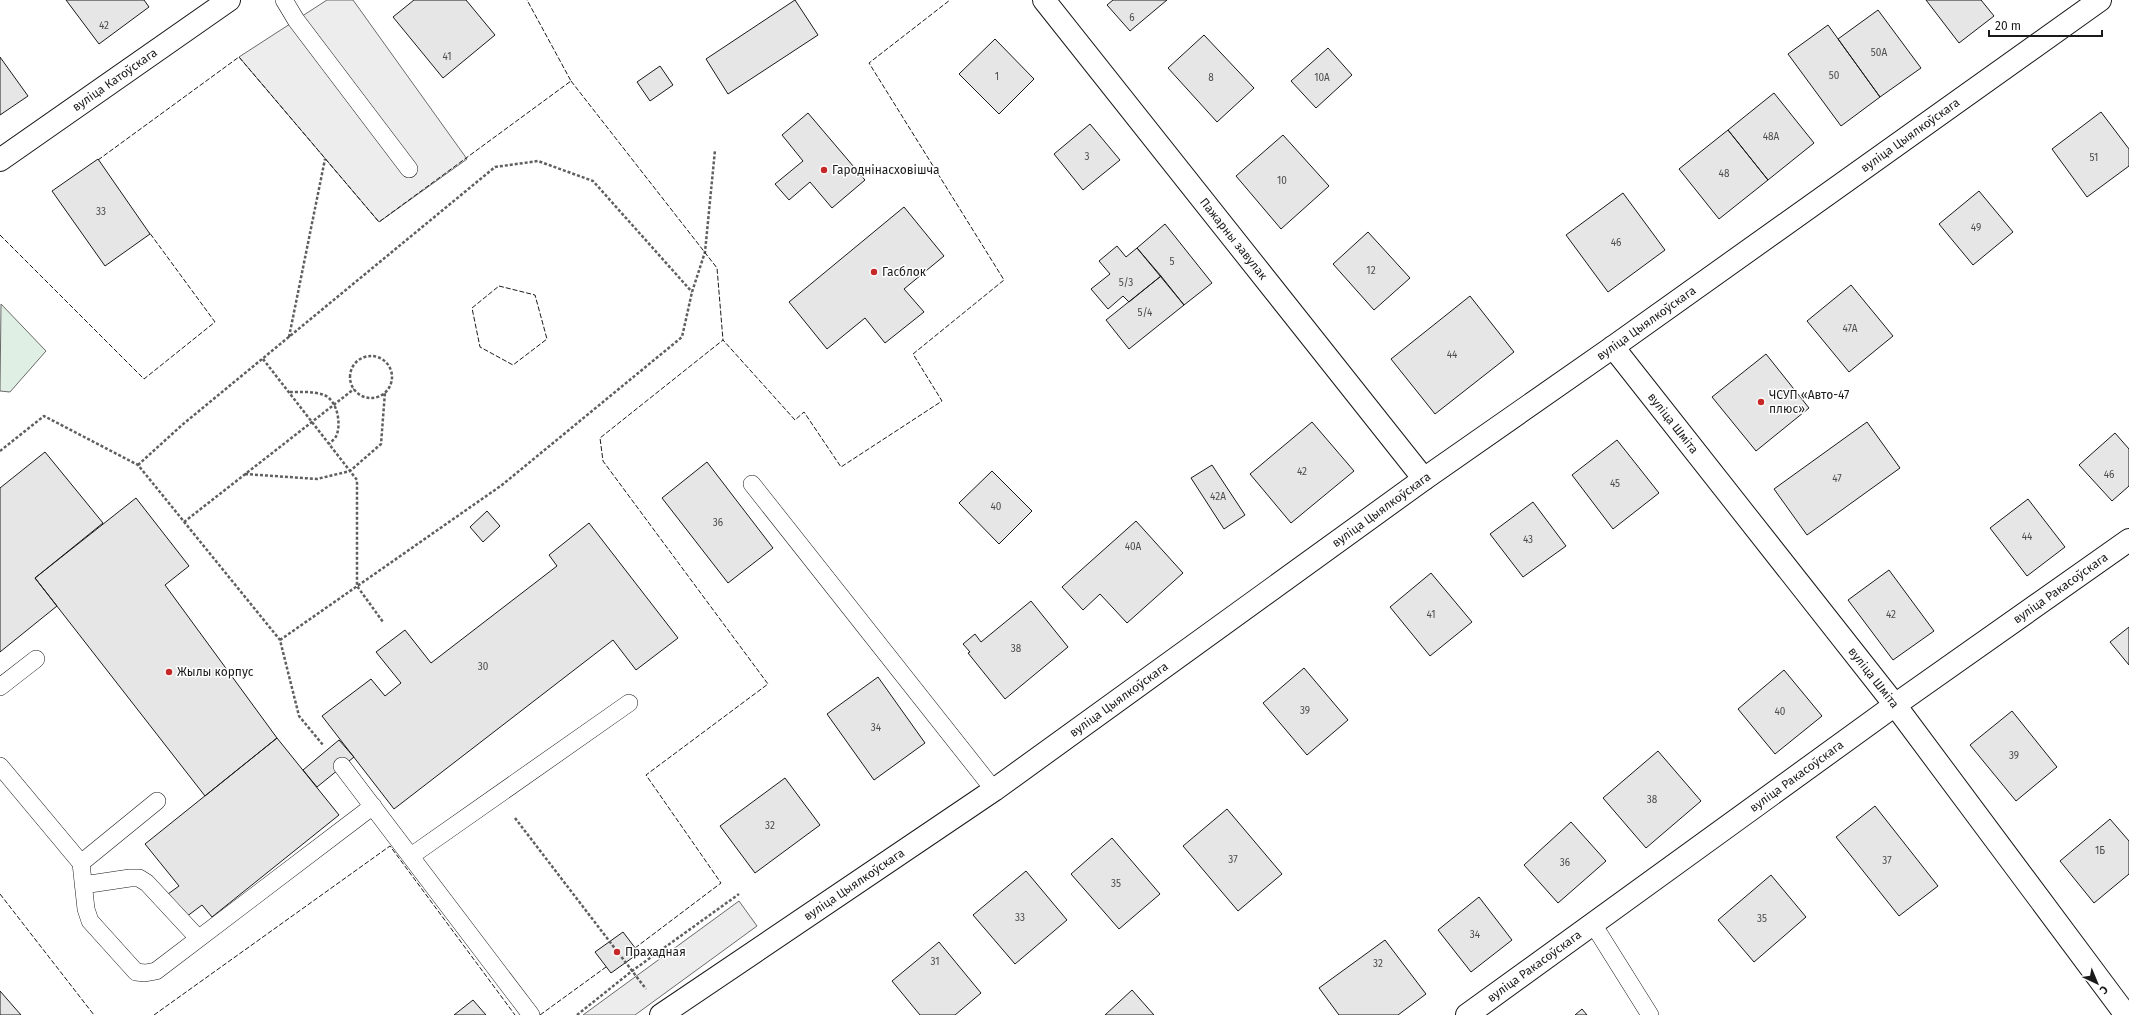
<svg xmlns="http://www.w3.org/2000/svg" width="2129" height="1015" viewBox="0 0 2129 1015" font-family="'Fira Sans',sans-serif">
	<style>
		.green { fill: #e0efe3; stroke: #6a6a6a }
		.parking { fill: #ededed; stroke: #6a6a6a }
		.building { fill: #e6e6e6; stroke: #1a1a1a }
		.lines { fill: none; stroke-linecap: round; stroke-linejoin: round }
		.service-casing { stroke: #1a1a1a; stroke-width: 18 }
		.minor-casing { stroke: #1a1a1a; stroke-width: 24 }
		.tertiary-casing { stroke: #1a1a1a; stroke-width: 24 }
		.path { stroke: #5f5f5f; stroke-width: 2.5; stroke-dasharray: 3 2; stroke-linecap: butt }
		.service { stroke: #fff; stroke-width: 17 }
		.minor { stroke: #fff; stroke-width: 22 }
		.tertiary { stroke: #fff; stroke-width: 22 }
		.fence { stroke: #1a1a1a; stroke-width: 1; stroke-dasharray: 5 2; stroke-linecap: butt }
		.poi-dot { fill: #c62828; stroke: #fff; stroke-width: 1.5 }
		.labels { text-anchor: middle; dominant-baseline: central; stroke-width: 3; stroke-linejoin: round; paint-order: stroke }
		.number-label { font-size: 10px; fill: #4d4d4d }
		.street-label { font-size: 12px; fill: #1a1a1a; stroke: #fff }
		.poi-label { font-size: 12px; fill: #1a1a1a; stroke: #fff; text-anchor: start }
	</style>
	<rect width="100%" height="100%" fill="#fff"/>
	<path class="green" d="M1,304L46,351L10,392L0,391Z"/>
	<path class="parking" d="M327,0H353L467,159L379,222L239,57Z
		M739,901L757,926L635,1015H583Z"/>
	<path class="building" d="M66,0H144L149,7L99,44Z
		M414,0H466L495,35L443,78L393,17Z
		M795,0L818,35L728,94L706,59Z
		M1113,0H1167L1130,31L1107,5Z
		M1926,0H1981L1994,16L1959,43Z
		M1878,10L1921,68L1880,97L1838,39Z
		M1828,25L1880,97L1841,126L1788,54Z
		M1204,35L1254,88L1217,122L1168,68Z
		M995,39L1034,79L999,114L959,74Z
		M1328,48L1352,75L1316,108L1291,81Z
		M0,57L28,96L0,115Z
		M660,66L673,85L650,101L637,82Z
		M1774,93L1814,143L1768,180L1728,130Z
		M2101,112L2129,149V166L2087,197L2052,149Z
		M808,113L865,180L832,208L810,182L789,200L775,184L803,161L782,135Z
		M1090,124L1120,160L1083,190L1054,154Z
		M1728,130L1768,180L1719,219L1679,169Z
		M1283,135L1329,186L1281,229L1236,176Z
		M98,159L150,234L105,266L52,191Z
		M1979,191L2013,232L1973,265L1939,224Z
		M1623,193L1665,250L1608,292L1566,235Z
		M904,207L944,256L904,289L924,312L885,343L865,318L827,349L789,302Z
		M1165,224L1212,283L1184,305L1137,248Z
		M1368,232L1410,278L1374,310L1333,264Z
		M1117,246L1126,257L1137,248L1161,276L1129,302L1123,296L1108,309L1091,289L1110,274L1099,261Z
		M1161,276L1184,305L1129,349L1106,320Z
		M1851,285L1893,336L1849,372L1807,321Z
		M1470,296L1514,352L1435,414L1391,359Z
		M1766,354L1809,408L1756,451L1712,397Z
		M1312,422L1354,471L1291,523L1250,474Z
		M1867,422L1900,468L1807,535L1774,489Z
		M2115,433L2129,449V486L2112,501L2079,465Z
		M1617,440L1659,493L1613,529L1572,475Z
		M45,452L103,523L35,578L57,606L0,652V488Z
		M707,462L773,548L728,583L662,498Z
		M1212,465L1245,515L1224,529L1191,478Z
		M992,471L1032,511L999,544L959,503Z
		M136,498L189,566L165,585L277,738L205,796L35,578Z
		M2028,499L2065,547L2027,576L1990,528Z
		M1533,502L1566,546L1523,577L1490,534Z
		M487,511L500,526L483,542L470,527Z
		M1136,521L1183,573L1127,623L1100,594L1083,610L1062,587Z
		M589,523L678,638L636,670L613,640L394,809L322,716L371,679L385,696L401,683L376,652L405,630L431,663L557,566L549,555Z
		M1889,570L1934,631L1893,660L1848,600Z
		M1431,573L1472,622L1430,656L1390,607Z
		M1031,601L1068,647L1005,699L968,653L970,652L963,644L975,634L981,642Z
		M2129,627V665L2110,642Z
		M1304,668L1348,720L1307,755L1263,703Z
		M1784,670L1822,716L1775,754L1738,709Z
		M878,677L925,743L874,780L827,714Z
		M2012,711L2057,767L2016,801L1970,745Z
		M277,738L339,815L212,917L202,905L186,917L168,894L179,886L145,844Z
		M339,740L354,757L317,787L303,770Z
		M1658,751L1701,801L1646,848L1603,798Z
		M785,778L820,825L755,873L720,826Z
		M1875,806L1938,886L1899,916L1836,837Z
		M1227,809L1282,874L1238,911L1183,846Z
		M2110,819L2129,841V874L2094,903L2060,861Z
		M1571,822L1606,861L1558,903L1524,865Z
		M1112,838L1160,894L1119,929L1071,874Z
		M1026,871L1067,920L1015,964L973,915Z
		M1771,875L1806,917L1754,962L1718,920Z
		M1479,897L1512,940L1471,972L1438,930Z
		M623,932L639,953L611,973L595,952Z
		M1385,940L1426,994L1398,1015H1339L1319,988Z
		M939,942L981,993L955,1015H920L892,981Z
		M1132,990L1154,1015H1105Z
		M0,991L21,1015H0Z
		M473,1000L486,1015H454Z
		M1582,1009L1587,1015H1575Z"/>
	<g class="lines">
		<defs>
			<path id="service" d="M284,0L296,20L409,169
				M752,484L994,790
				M0,687L36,659
				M0,766L81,863L86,909L90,921L136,972L145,973L156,971L373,806
				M342,766L531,1015
				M411,856L629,703
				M81,863L157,801
				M83,885L130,878H139L147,883L198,938
				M1593,924L1650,1015"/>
			<g id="minor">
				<path id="s1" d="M1044,0L1424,479"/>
				<path id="s2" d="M1613,347L1895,705L2126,1015"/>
				<path id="s3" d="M1467,1015L1895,705L2129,540"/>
			</g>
			<g id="tertiary">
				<path id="s4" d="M0,160L229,0"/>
				<path id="s5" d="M661,1015L994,790L1424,479L1613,347L2100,0"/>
			</g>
		</defs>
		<use href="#service" class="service-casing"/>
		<use href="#minor" class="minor-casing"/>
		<use href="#tertiary" class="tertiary-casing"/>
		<path class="path" d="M289,337L325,159
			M350 377a21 21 0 1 1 42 0a21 21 0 1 1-42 0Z
			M263,359L357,480V586L383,622
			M290,392C300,392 314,391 324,395C337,400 341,422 337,434C336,438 332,441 329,444
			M0,451L44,416L138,465L280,640L299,716L323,745
			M138,465L182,425L495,167L538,161L593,181L692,292
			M245,474L317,479L350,471L381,444L385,392
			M184,522L354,389
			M280,640L502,485L682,337L692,292L705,252L715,150
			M515,818L646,989
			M577,1015L632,971L739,894"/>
		<use href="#service" class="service"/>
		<use href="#minor" class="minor"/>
		<use href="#tertiary" class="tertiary"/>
		<path class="fence" d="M571,81L717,268L723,340
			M98,160L239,57L379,222L571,81L527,0
			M0,235L144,379L215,322L149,232
			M499,286L535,295L547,339L513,365L480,347L472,308Z
			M0,894L94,1015
			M635,948L721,883L646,775L768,684L603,461L600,438L723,340L795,420L804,412L841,467L942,401L913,354L1004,280L869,63L950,0
			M154,1015L390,846L515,1015
			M540,1015L606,967L608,969"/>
	</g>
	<g class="poi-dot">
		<circle cx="824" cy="170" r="4"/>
		<circle cx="874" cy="272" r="4"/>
		<circle cx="1761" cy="402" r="4"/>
		<circle cx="169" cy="672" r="4"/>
		<circle cx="617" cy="952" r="4"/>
	</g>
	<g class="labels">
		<g class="number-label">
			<text x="1132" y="18">6</text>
			<text x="104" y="26">42</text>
			<text x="1879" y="53">50А</text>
			<text x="447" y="57">41</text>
			<text x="1834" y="76">50</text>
			<text x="997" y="77">1</text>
			<text x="1211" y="78">8</text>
			<text x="1322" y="78">10А</text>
			<text x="1771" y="137">48А</text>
			<text x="1087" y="157">3</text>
			<text x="2094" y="158">51</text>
			<text x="1724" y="174">48</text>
			<text x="1282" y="181">10</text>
			<text x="101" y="212">33</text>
			<text x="1976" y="228">49</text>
			<text x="1616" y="243">46</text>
			<text x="1172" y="262">5</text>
			<text x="1371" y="271">12</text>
			<text x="1126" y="283">5/3</text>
			<text x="1145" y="313">5/4</text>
			<text x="1850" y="329">47А</text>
			<text x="1452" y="355">44</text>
			<text x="1302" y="472">42</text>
			<text x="2109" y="475">46</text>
			<text x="1837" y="479">47</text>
			<text x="1615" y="484">45</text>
			<text x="1218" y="497">42А</text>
			<text x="996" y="507">40</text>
			<text x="718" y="523">36</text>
			<text x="2027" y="537">44</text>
			<text x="1528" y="540">43</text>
			<text x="1133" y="547">40А</text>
			<text x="1431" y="615">41</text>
			<text x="1891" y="615">42</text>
			<text x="1016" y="649">38</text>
			<text x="483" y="667">30</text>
			<text x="1305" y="711">39</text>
			<text x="1780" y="712">40</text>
			<text x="876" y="728">34</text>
			<text x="2014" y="756">39</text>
			<text x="1652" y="800">38</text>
			<text x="770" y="826">32</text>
			<text x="2100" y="851">1Б</text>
			<text x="1233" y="860">37</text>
			<text x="1887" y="861">37</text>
			<text x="1565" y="863">36</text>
			<text x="1116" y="884">35</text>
			<text x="1020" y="918">33</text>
			<text x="1762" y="919">35</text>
			<text x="1475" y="935">34</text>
			<text x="935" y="962">31</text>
			<text x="1378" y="964">32</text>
		</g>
		<g class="street-label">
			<text stroke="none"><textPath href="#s4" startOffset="140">вуліца Катоўскага</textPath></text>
			<text stroke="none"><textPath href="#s5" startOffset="1528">вуліца Цыялкоўскага</textPath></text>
			<text stroke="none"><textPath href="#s1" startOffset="305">Пажарны завулак</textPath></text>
			<text stroke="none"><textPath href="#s5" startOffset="1204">вуліца Цыялкоўскага</textPath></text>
			<text stroke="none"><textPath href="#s2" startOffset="97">вуліца Шміта</textPath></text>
			<text stroke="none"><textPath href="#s5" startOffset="880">вуліца Цыялкоўскага</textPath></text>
			<text stroke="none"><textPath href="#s3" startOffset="731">вуліца Ракасоўскага</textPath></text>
			<text stroke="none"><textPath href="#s2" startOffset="421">вуліца Шміта</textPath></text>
			<text stroke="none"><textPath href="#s5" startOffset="556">вуліца Цыялкоўскага</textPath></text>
			<text stroke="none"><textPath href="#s3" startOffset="407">вуліца Ракасоўскага</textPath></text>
			<text stroke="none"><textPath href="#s5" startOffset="233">вуліца Цыялкоўскага</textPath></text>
			<text stroke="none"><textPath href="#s3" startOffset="83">вуліца Ракасоўскага</textPath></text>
		</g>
		<g class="poi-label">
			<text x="832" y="170">Гароднінасховішча</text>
			<text x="882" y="272">Гасблок</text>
			<text x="1769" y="395">ЧСУП «Авто-47<tspan x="1769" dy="14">плюс»</tspan></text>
			<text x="177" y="672">Жылы корпус</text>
			<text x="625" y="952">Прахадная</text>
		</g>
	</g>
	<g transform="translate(2097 983) rotate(136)" stroke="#ffffff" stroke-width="3" paint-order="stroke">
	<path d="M0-3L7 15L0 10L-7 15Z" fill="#1a1a1a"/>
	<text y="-6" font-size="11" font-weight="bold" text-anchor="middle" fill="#1a1a1a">С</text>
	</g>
	<path d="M1989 30v6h113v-6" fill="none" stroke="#1a1a1a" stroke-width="2"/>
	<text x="1995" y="30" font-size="12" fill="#1a1a1a" stroke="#ffffff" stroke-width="3" paint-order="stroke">20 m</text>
</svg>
